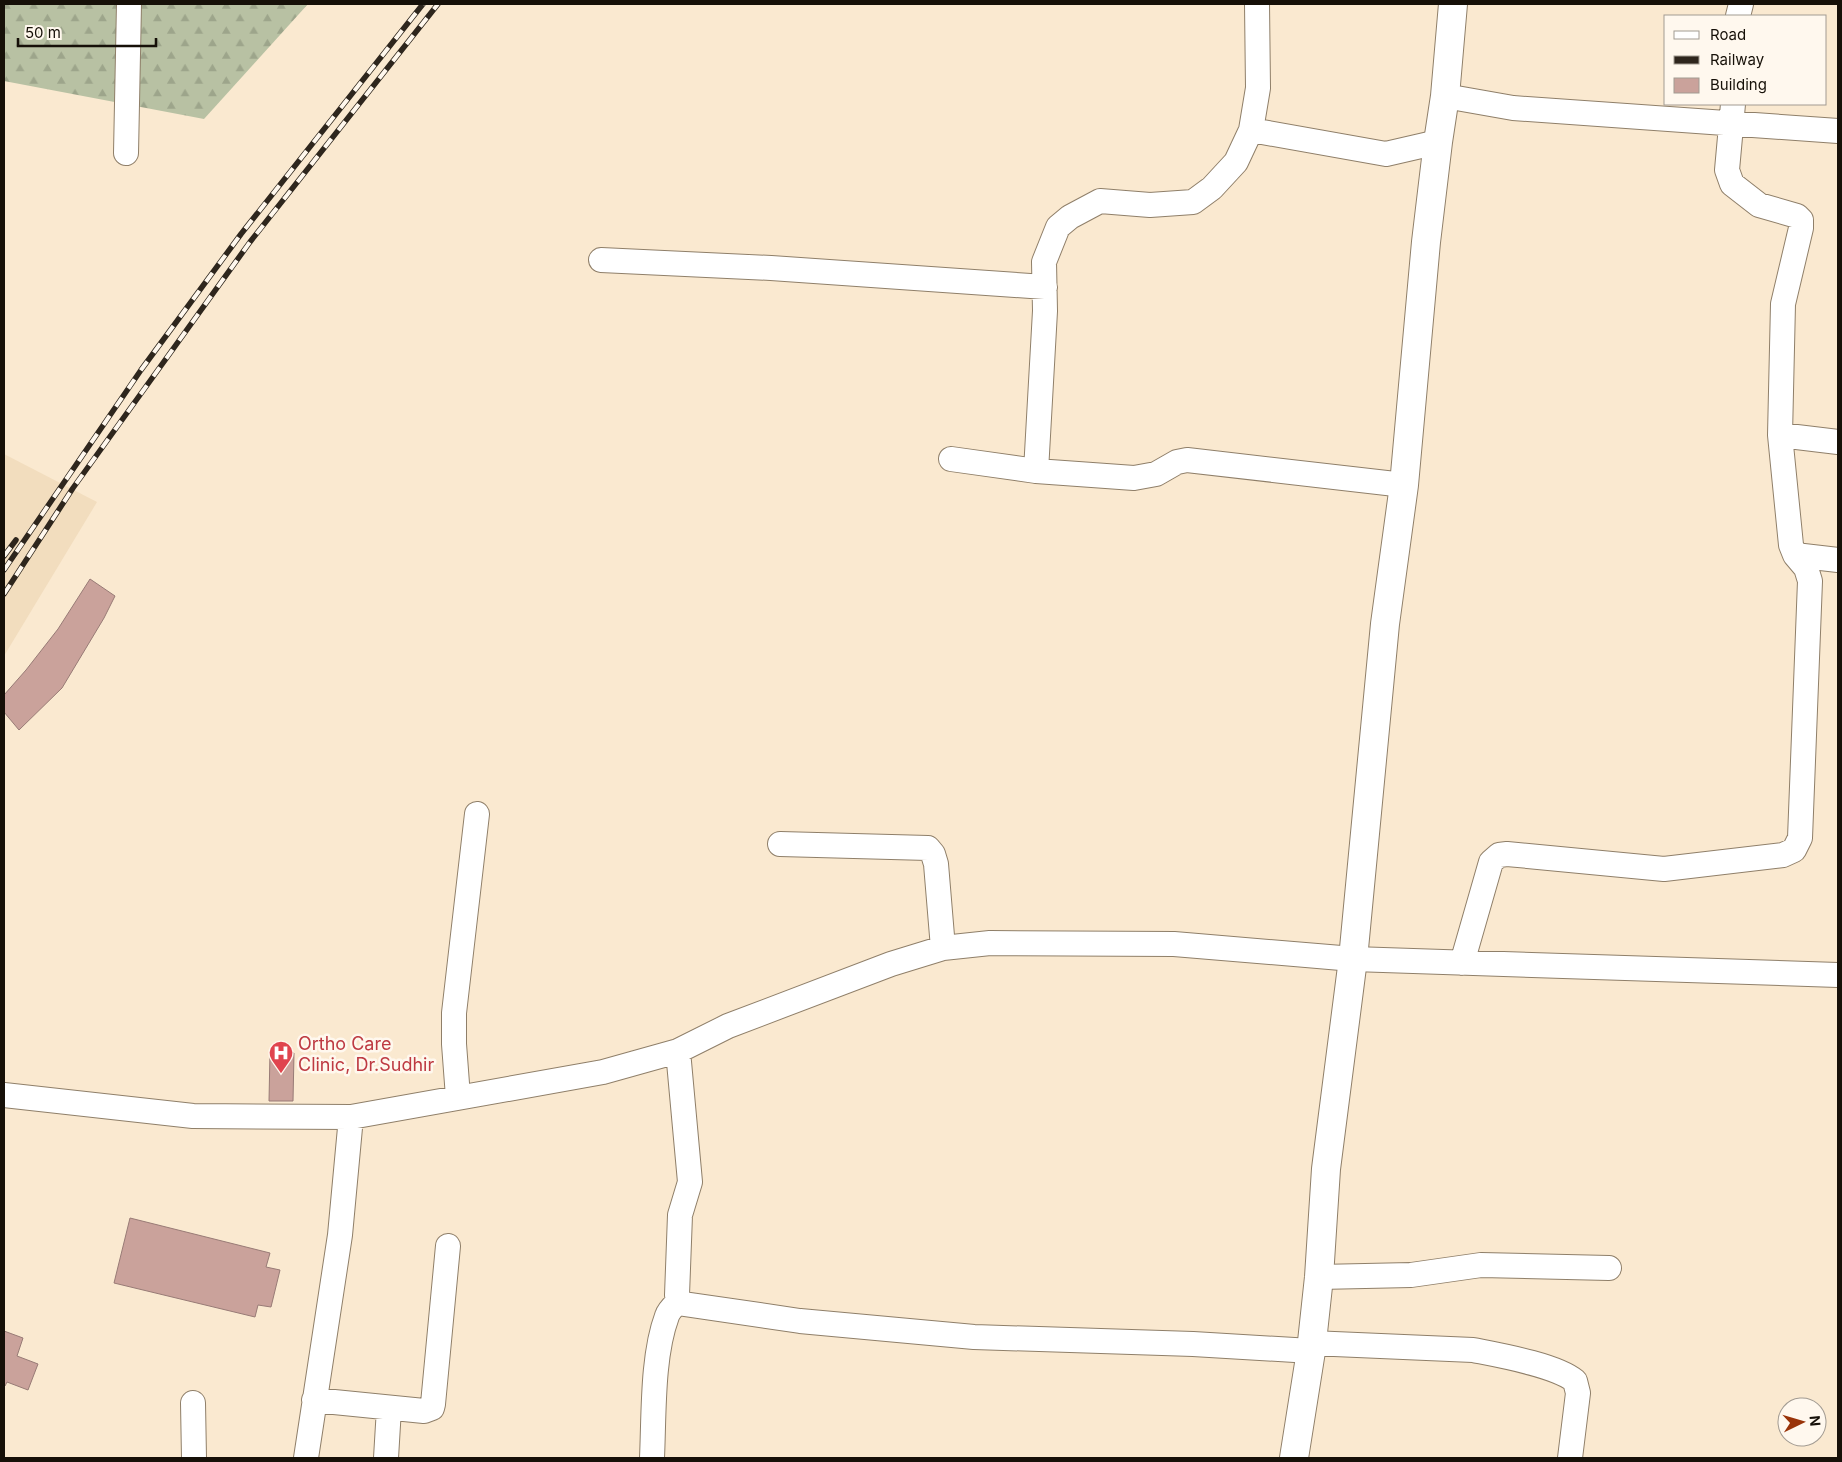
<svg xmlns="http://www.w3.org/2000/svg" width="1842" height="1462" viewBox="0 0 1842 1462" font-family="Inter,sans-serif">
	<style>
		.built { fill: #f2ddbe }
		.forest { fill: url(#forest-firs) }
		.building { fill: #caa29b; stroke: #987b76 }
		.lines { fill: none; stroke-linecap: round; stroke-linejoin: round }
		.minor-casing { stroke: #8f7f69; stroke-width: 26 }
		.major-casing { stroke: #8f7f69; stroke-width: 30 }
		.minor { stroke: #fff; stroke-width: 24 }
		.major { stroke: #fff; stroke-width: 28 }
		.rail-casing { stroke: #2e261d; stroke-width: 5.5 }
		.rail { stroke: #fff8ee; stroke-width: 4; stroke-dasharray: 11; stroke-linecap: butt }
		.labels { text-anchor: middle; dominant-baseline: central; stroke-width: 5; stroke-linejoin: round; paint-order: stroke }
		.health-label { font-size: 18px; fill: #be3a42; stroke: #fff8ee; text-anchor: start }
	</style>
	<defs>
		<pattern id="forest-firs" width="22" height="20" patternUnits="userSpaceOnUse" patternTransform="scale(1.25)"><rect width="22" height="20" fill="#b8c1a3"/><path d="M5 1l3.5 6h-7zM16 11l3.5 6h-7z" fill="#9da58b"/></pattern>
	</defs>
	<rect width="100%" height="100%" fill="#fae9d0"/>
	<path class="built" d="M4,454L97,502L4,656Z"/>
	<path class="forest" d="M4,4H308L204,119L4,81Z"/>
	<path class="building" d="M90,579L115,596L104,618L62,688L19,730L4,712V695L26,670L58,629Z
		M270,1052L294,1053L293,1101H269Z
		M130,1218L270,1253L266,1267L280,1270L271,1307L258,1305L255,1317L114,1283Z
		M4,1331L23,1338L17,1356L38,1364L28,1390L7,1382L5,1386H4Z"/>
	<g class="lines">
		<defs>
			<path id="minor" d="M1738,16L1741,4
				M1445,96L1513,108L1838,131
				M1251,130L1386,154L1438,142
				M126,153L129,4
				M601,260L771,268L1045,287
				M1780,435L1838,442
				M951,459L1036,471L1134,478L1156,474L1177,462L1187,460L1404,485
				M1036,471L1045,311L1044,262L1058,227L1070,217L1100,201L1150,205L1193,202L1212,188L1236,162L1251,130L1258,88L1257,4
				M1795,555L1838,560
				M780,844L928,848L933,854L936,864L943,948
				M1462,963L1491,862L1499,855L1507,854L1664,869L1783,855L1794,850L1800,838L1810,581L1806,568L1795,555L1791,545L1780,435L1783,304L1801,228V220L1797,216L1759,205L1732,184L1727,170L1733,104
				M678,1051L690,1182L680,1215L677,1295L679,1301L684,1304L800,1321L974,1337L1193,1344L1311,1351
				M4,1095L193,1116L351,1117L603,1072L678,1051L728,1026L891,964L943,948L990,943L1174,944L1353,959L1838,975
				M458,1097L454,1044V1013L477,814
				M1319,1277L1411,1275L1481,1265L1609,1268
				M1311,1343L1473,1350C1498,1355 1556,1365 1575,1381L1578,1393L1570,1458
				M314,1400L424,1411L432,1408L433,1404L448,1246
				M193,1403L194,1458
				M306,1458L340,1235L351,1117
				M386,1458L389,1408
				M652,1458C654,1415 652,1356 667,1316C669,1310 674,1306 679,1301"/>
			<path id="major" d="M1294,1458L1311,1351L1319,1277L1326,1169L1353,959L1385,624L1404,485L1426,242L1438,142L1445,96L1453,4"/>
		</defs>
		<use href="#minor" class="minor-casing"/>
		<use href="#major" class="major-casing"/>
		<use href="#minor" class="minor"/>
		<use href="#major" class="major"/>
		<defs>
			<path id="rail" d="M4,556L16,540
				M4,570L141,370L241,234L423,4
				M4,594L73,488L250,242L438,4"/>
		</defs>
		<use href="#rail" class="rail-casing"/>
		<use href="#rail" class="rail"/>
	</g>
	<defs>
		<symbol id="hospital-pin" viewBox="-11 -11 22 30"><path d="M0 17L-7.5 6A9.5 9.5 0 1 1 7.5 6Z" fill="#e0444e" stroke="#fff8ee"/><path d="M-5-5h3v3.5h4V-5h3V5h-3V1.5h-4V5h-3Z" fill="#fff"/></symbol>
	</defs>
	<g fill-rule="evenodd">
		<use href="#hospital-pin" x="267" y="1039" width="28" height="38"/>
	</g>
	<g class="labels">
		<g class="health-label">
			<text x="298" y="1043">Ortho Care<tspan x="298" dy="21">Clinic, Dr.Sudhir</tspan></text>
		</g>
	</g>
	<rect width="1842" height="1462" fill="none" stroke="#161008" stroke-width="10"/>
	<rect x="1664" y="15" width="162" height="90" fill="#fff8ee" stroke="#a29b92"/>
	<rect x="1674" y="31" width="25" height="8" fill="#ffffff" stroke="#a29b92"/>
	<text x="1710" y="40" font-size="15" fill="#161008">Road</text>
	<rect x="1674" y="56" width="25" height="8" fill="#2e261d" stroke="#a29b92"/>
	<text x="1710" y="65" font-size="15" fill="#161008">Railway</text>
	<rect x="1674" y="78" width="25" height="15" fill="#caa29b" stroke="#a29b92"/>
	<text x="1710" y="90" font-size="15" fill="#161008">Building</text>
	<g transform="translate(1802 1422) rotate(85)"><circle r="24" fill="#fff8ee" stroke="#a29b92"/>
	<path d="M0-4L9 19L0 12L-9 19Z" fill="#993308"/>
	<text y="-8" font-size="14" font-weight="bold" text-anchor="middle" fill="#161008">N</text>
	</g>
	<path d="M18 38v8h138v-8" fill="none" stroke="#161008" stroke-width="2.5"/>
	<text x="25" y="38" font-size="15" fill="#161008" stroke="#fff8ee" stroke-width="4" paint-order="stroke">50 m</text>
</svg>
